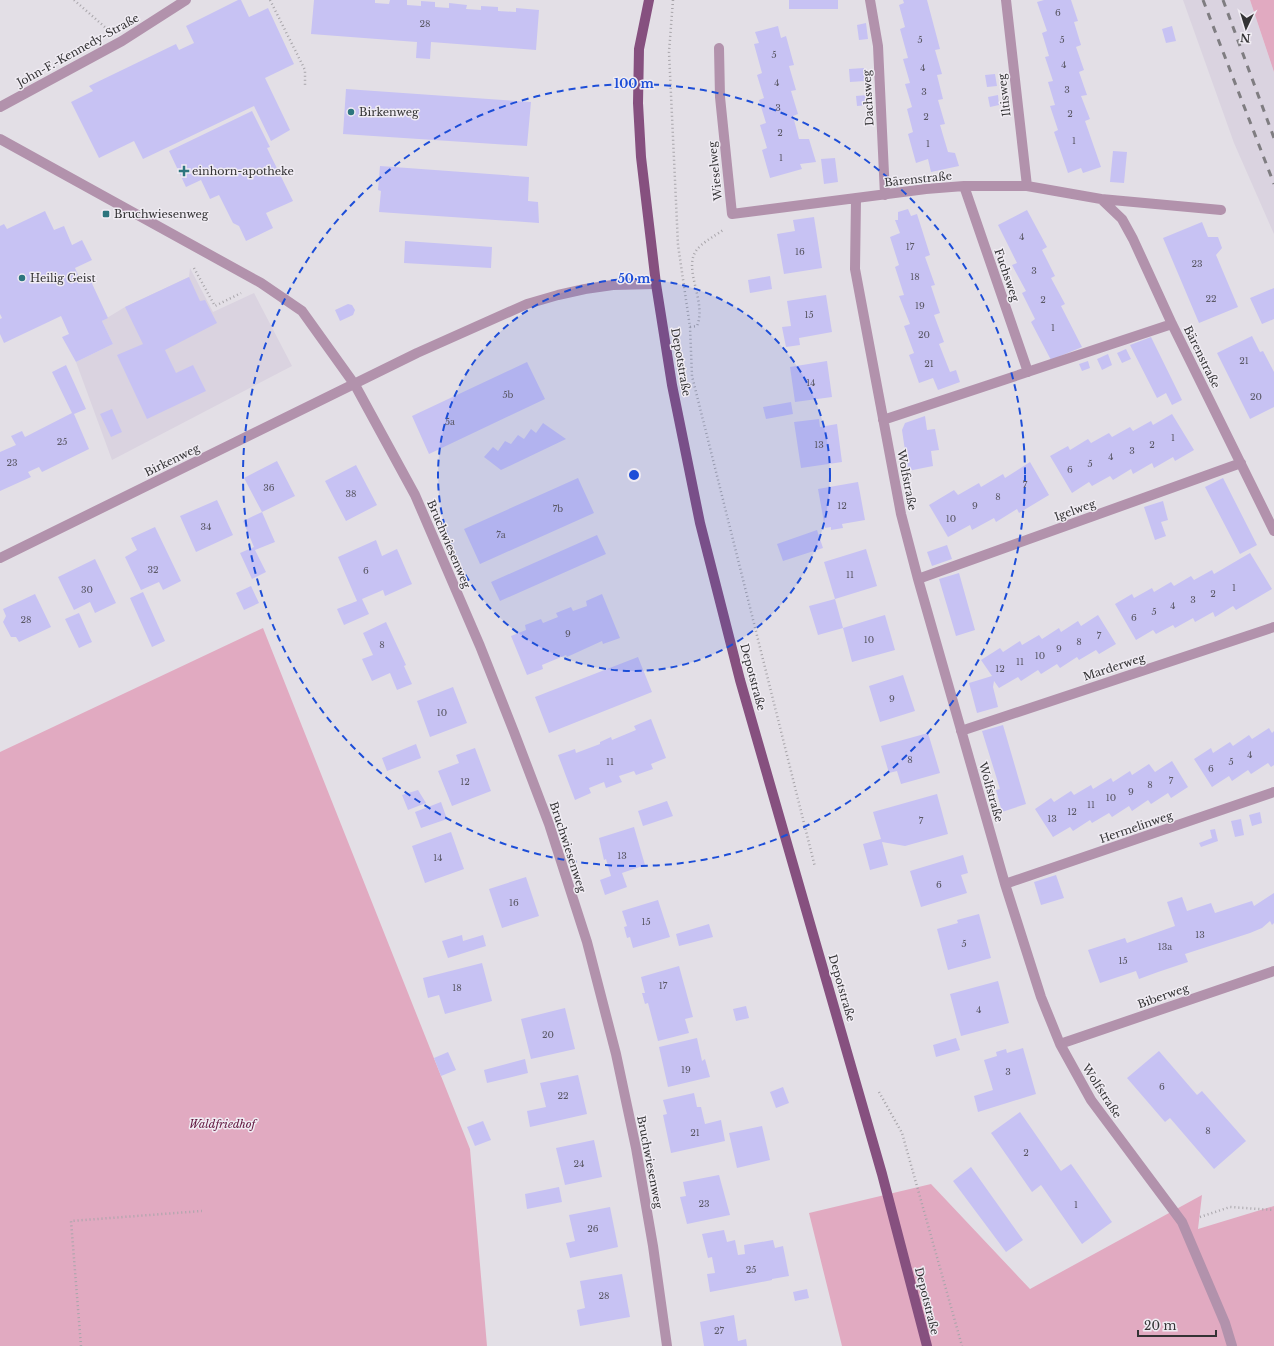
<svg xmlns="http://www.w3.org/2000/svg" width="1274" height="1346" viewBox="0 0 1274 1346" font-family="'Libre Baskerville',serif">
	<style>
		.built { fill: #dad3e0 }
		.green { fill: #e1aac1 }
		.building { fill: #c7c2f3 }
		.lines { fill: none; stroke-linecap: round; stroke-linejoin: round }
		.path { stroke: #a8a5aa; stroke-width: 2.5; stroke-dasharray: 1 3; stroke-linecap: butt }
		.minor { stroke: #b292ac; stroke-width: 10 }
		.major { stroke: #86507f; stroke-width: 10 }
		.rail { stroke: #7f7d81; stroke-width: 3; stroke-dasharray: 7 7; stroke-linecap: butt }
		.ring { fill: none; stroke: #1d4ed8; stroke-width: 2; stroke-dasharray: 7 5 }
		.poi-dot { fill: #2d757e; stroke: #f0ecf3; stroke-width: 1.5 }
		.labels { text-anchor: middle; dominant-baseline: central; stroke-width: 3; stroke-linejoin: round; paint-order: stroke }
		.number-label { font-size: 9px; fill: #595764 }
		.street-label { font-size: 11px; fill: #343335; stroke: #f0ecf3 }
		.poi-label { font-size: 11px; fill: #343335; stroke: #f0ecf3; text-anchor: start }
		.park-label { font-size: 11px; font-style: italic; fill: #5f133c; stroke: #f0ecf3 }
		.centre { fill: #1d4ed8; stroke: #f0ecf3; stroke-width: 2 }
		.ring-label { font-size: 12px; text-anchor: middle; font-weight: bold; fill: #1d4ed8; stroke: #f0ecf3; stroke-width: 3; stroke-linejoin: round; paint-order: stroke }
	</style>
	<rect width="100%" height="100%" fill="#e3dfe6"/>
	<path class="built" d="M1183,0H1250L1274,72V234L1234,143Z
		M190,268L213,312L254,293L292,366L112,460L76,362L113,344L102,321L125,307L189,277Z"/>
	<path class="green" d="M1250,0H1274V72Z
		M263,628L470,1149L487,1346H0V752Z
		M931,1184L1030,1289L1202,1195L1198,1229L1274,1206V1346H842L809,1213Z"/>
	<path class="building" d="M238,0H241L249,17L268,8L294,64L265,78L290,130L271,141L254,106L143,159L134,141L99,158L71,102L93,91L89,86L176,44L179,50L194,43L186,26Z
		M314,0H375V3L389,4L390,0H407V5L421,6V1L435,2V7L449,8V3L467,5L466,9L481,10V6L498,7V11L516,12V8L539,10L536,50L431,42L430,59L416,58L417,42L311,34Z
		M789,0H838V9H789Z
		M903,0H927L940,49L935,50L942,74L937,75L943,99L938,100L945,124L940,125L948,152L955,153L959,166L931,172L928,159L916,163L908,134L913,132L907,109L912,107L905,84L910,83L903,59L908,58L900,29L905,27L899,5L904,3Z
		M1044,0H1071L1078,21L1074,22L1081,45L1076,47L1084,70L1079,72L1087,95L1081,96L1090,119L1085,121L1101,167L1083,173L1081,168L1068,173L1054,132L1058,130L1050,106L1055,105L1048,82L1053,81L1045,57L1049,56L1042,33L1047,31L1037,2Z
		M866,23L868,39L859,40L857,25Z
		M778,26L781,38L786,36L794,65L789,66L796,90L791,91L798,114L793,116L799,139H809L816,162L800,164L802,169L770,178L762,150L767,148L760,125L766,123L759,100L764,98L757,75L762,73L754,44L759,43L755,32Z
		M1172,26L1176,41L1166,43L1162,29Z
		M864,68L865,81L850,82L849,69Z
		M995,74L997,86L987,87L985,75Z
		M346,89L531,102L527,146L343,134Z
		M867,95L868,105L857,106L856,96Z
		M998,95L999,105L990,107L988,97Z
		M252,111L270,147L267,148L293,201L266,213L273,228L246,241L239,226L233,223L219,195L210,199L201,180L186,187L169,151Z
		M1113,151L1127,152L1124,183L1110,182Z
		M835,158L838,182L824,184L821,159Z
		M380,166L529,177L528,201L538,202L539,223L379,212L381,191L378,190Z
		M908,209L911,216L917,214L930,255L925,257L935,285L931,286L940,313L934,315L944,342L939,344L950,372L956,370L960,382L938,390L933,378L919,383L909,355L914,353L904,326L910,324L899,296L904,295L895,267L899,265L890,237L900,233L895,220H898V212Z
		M1027,210L1047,247L1042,250L1055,276L1051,278L1065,304L1061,306L1082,347L1051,360L1031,322L1035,319L1022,293L1026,291L1012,265L1017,263L998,225Z
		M45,211L54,230L64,226L72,245L82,240L92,260L75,268L80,279L88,275L108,318L102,321L113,344L76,362L62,337L69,334L61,316L4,343L0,334V319L2,318L0,314V226L4,224L7,229Z
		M814,217L822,268L784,274L777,234L795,231L793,220Z
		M1202,222L1208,237H1218L1222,248L1216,255L1238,307L1199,323L1163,238Z
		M405,241L492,247L491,268L404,263Z
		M770,276L772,289L750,293L748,280Z
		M189,277L200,301L205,300L217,323L165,350L176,373L193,365L206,391L147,419L117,355L143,344L125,307Z
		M1274,288V319L1262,324L1250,298Z
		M826,295L832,332L799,338L800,345L786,347L782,327L791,326L787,301Z
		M348,304L352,305L355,310L353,315L340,321L335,310Z
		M1252,336L1260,352L1263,351L1274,372V407L1250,419L1217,353Z
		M1151,337L1182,400L1172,405L1166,393L1157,398L1130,345Z
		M1126,349L1131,359L1122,363L1117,353Z
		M1108,354L1112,365L1102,370L1097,359Z
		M827,361L832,397L795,402L790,367Z
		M1088,361L1090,368L1082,371L1079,364Z
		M527,362L545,399L429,454L412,416Z
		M66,365L86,409L74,414L89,449L42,472L39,467L28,472L31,477L0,491V452L16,445L11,436L22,431L25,437L72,413L52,372Z
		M791,402L793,414L766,419L763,407Z
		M112,409L122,432L111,437L100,414Z
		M1172,414L1194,450L1175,461L1173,457L1154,468L1152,463L1133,474L1131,469L1113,480L1110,476L1092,486L1089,482L1072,493L1050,456L1068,446L1070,450L1088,439L1091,443L1109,433L1112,437L1130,427L1133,431L1151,421L1153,425Z
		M925,416L927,430L935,429L939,450L931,451L933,466L908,471L902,430L905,423Z
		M819,419L820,427L837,424L842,462L801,468L794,422Z
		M543,423L566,439L501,470L484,457L493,447L498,451L505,441L511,444L518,435L524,439L531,429L536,433Z
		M277,461L295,496L262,512L244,478Z
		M1030,462L1049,495L1019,513L1017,509L996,522L994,518L972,530L970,525L948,537L929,505L954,490L958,495L979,483L981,487L1003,474L1005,478Z
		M356,465L377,505L346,521L325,481Z
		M578,478L594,513L480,564L464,529Z
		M1223,478L1257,545L1240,554L1205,487Z
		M858,482L865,520L842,524L843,528L831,530V527L825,528L818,489Z
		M217,500L233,535L196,552L180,516Z
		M1163,501L1168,520L1161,522L1166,536L1155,540L1144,507Z
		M262,512L275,542L255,550L266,572L252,579L240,553L254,547L243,521Z
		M155,527L181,581L163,590L159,582L141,590L125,557L137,550L131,538Z
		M817,530L823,548L783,561L777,544Z
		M597,535L606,554L500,601L491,582Z
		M376,540L382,556L397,549L412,584L385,596L383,590L362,599L369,614L344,625L337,609L357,601L338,557Z
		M947,545L952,559L932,566L927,552Z
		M866,549L877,586L835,599L824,562Z
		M1250,553L1272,589L1236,610L1233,606L1215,617L1213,612L1195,622L1193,618L1175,628L1173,625L1156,634L1153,630L1136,640L1115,604L1132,594L1134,598L1152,588L1154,592L1171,582L1174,586L1191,576L1194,580L1212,570L1214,574Z
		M95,559L116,603L95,613L90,602L74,610L58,577Z
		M959,573L975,630L956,636L939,579Z
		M251,586L259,603L244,610L236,593Z
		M143,592L165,641L152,647L130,598Z
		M35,594L51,627L19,642L16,637H11L3,622L6,616L3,609Z
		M602,594L620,638L603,644L602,641L567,657L566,655L542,665L543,669L527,675L511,636L526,630L525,625L541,619L543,623L558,617L556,613L571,607L573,611L587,606L586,601Z
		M835,599L843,628L818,635L809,606Z
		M79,613L92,642L79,648L65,619Z
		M885,615L895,650L852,662L843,628Z
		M1098,615L1116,644L1099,654L1096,650L1079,660L1077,657L1060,668L1057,664L1041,674L1038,670L1021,681L1018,677L999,688L994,681L993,687L998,707L977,713L969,683L992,676L981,660L1000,648L1003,652L1020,641L1022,645L1039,635L1042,639L1059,628L1061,632L1078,621L1081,626Z
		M386,622L406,665L404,666L412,684L397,690L390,673L372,681L362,659L373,655L363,633Z
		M638,657L652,692L549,733L535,697Z
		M903,675L915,711L880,722L869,686Z
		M453,687L467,723L430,737L417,701Z
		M651,719L666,758L651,764L653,769L636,775L634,771L619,776L622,782L606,788L604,782L589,788L591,793L575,800L558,755L575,749L576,753L600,744V742L611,737L612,740L636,730L634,726Z
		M1003,725L1026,804L1002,812L996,790L1000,789L982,731Z
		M1269,728L1272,733L1274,731V765L1271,767L1268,763L1251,774L1248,770L1232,781L1229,776L1212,787L1194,759L1211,748L1213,753L1230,742L1233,746L1249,735L1252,739Z
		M928,733L940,773L901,784L897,771L889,773L881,746Z
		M416,744L421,758L387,771L382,758Z
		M475,748L491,791L452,806L438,771L459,763L456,755Z
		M1172,761L1188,787L1171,798L1168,793L1151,804L1148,800L1132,811L1129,806L1112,817L1109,813L1092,823L1090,820L1073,831L1070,827L1053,837L1035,809L1051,798L1054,802L1071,791L1074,795L1091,785L1093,789L1111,778L1113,782L1130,771L1132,775L1149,764L1155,772Z
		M418,790L426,803L408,810L402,795Z
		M937,794L948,834L905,846L882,842L888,865L870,870L863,844L881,839L873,812Z
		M667,801L673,816L643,826L638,811Z
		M441,802L447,819L421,828L415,812Z
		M1260,812L1262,823L1252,826L1249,815Z
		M1241,819L1244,835L1235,837L1231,821Z
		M634,827L645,865L622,873L627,887L605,895L600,880L611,876L606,859L604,860L599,838Z
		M1215,829L1218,841L1201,847L1199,843L1212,838L1210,830Z
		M451,832L464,869L425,883L412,846Z
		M963,855L968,873L961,875L967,893L921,907L910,871Z
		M1056,875L1064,898L1041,905L1034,882Z
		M526,877L539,916L502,928L489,889Z
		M1274,893V923L1272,925L1270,921L1262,928L1250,933L1185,954L1188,962L1158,972L1139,979L1136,971L1100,983L1088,950L1125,938L1127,943L1175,926L1167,902L1182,897L1187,911L1211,903L1215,913L1252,901L1254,906Z
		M658,900L670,937L633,948L630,937L627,938L624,927L627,926L622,911Z
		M979,914L991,958L948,970L937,929L958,923L957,920Z
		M709,924L713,937L679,946L676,934Z
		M462,935L463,941L483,935L486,946L448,958L442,941Z
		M482,963L492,1001L445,1014L439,995L428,998L423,978Z
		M679,966L693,1017L685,1019L689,1033L658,1041L648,1003L645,1004L642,993H645L641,977Z
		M998,981L1009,1023L961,1036L950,994Z
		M746,1006L749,1018L736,1021L733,1009Z
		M565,1008L575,1049L531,1059L521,1019Z
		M697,1038L702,1061L705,1059L710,1077L668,1087L659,1047Z
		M956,1038L960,1050L936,1057L933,1045Z
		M1023,1048L1036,1094L978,1112L974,1096L993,1090L984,1060L997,1056L996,1052L1006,1049L1007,1053Z
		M1159,1051L1197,1095L1202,1091L1246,1141L1214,1169L1170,1118L1165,1122L1127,1078Z
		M448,1052L456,1070L441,1076L434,1058Z
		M525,1059L528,1073L487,1083L484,1070Z
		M578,1075L587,1114L530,1127L527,1111L546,1107L540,1083Z
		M783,1087L789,1103L776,1108L770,1092Z
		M694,1093L697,1107H701L705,1124L721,1120L725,1141L671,1153L663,1115L667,1114L663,1100Z
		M1020,1112L1061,1171L1071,1164L1112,1222L1082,1244L1041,1185L1032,1192L991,1133Z
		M483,1121L491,1140L475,1146L467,1127Z
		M762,1126L770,1160L737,1168L729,1133Z
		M594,1140L602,1177L565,1185L556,1148Z
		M971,1167L1023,1240L1006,1252L953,1181Z
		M719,1175L730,1215L687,1224L680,1197L686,1196L683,1182Z
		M559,1187L562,1202L527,1209L525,1194Z
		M610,1207L618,1247L570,1258L566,1243L575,1241L569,1215Z
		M724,1230L727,1242L735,1240L738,1255L745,1254L744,1245L773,1240L775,1248L783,1246L789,1276L772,1279V1280L710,1292L707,1274L715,1273L712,1257L708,1258L702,1234Z
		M622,1274L630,1317L580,1326L577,1310L585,1308L580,1281Z
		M807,1289L809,1298L795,1301L793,1292Z
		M734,1315L738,1341L746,1339L747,1346H704L700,1322Z"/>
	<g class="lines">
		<path class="path" d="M74,0L106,28
			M270,0L305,70V87
			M673,0L669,52L678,245L690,327L692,376L815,867
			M194,268L215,306L241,293
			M690,327L697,326C707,302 683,270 696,251C701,243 715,236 723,230
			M879,1092L902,1133L962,1346
			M1200,1217L1230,1207L1274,1210
			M81,1346L71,1221L202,1211"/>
		<path class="minor" d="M870,0L878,46L885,195
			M1006,0L1027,186
			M719,48L720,97L732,214L926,189L964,186H1027L1101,199L1122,219L1133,239L1172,324L1274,531
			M0,107L122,41L186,0
			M0,139L261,283L302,311L355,385L415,495L480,646L514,732L549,824L587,942L616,1054L636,1148L653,1246L667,1346
			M964,186L1028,372
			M856,199L855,269L901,514L918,579L1005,884L1041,997L1060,1044L1091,1100L1182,1222L1225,1323L1232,1346
			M1101,199L1221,210
			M883,420L1172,324
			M0,558L417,353L527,304L558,295L585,289L613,285L656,284
			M918,579L1241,463
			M961,731L1274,627
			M1005,884L1274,792
			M1060,1044L1274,971"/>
		<path class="major" d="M649,0L639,49L638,103L641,157L656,284L672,385L700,523L740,680L882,1174L927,1346"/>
		<path class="rail" d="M1203,0L1274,184
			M1223,0L1274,138"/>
	</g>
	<circle cx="634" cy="475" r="196" fill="#1d4ed8" fill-opacity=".12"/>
	<g class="ring">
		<circle cx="634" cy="475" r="196"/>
		<circle cx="634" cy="475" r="391"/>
	</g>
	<g class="poi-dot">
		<circle cx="351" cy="112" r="4"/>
		<path d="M182 165h4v4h4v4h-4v4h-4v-4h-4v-4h4z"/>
		<rect x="102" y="210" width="8" height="8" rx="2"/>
		<circle cx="22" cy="278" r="4"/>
	</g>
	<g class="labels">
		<g class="number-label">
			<text x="1058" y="12">6</text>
			<text x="425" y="23">28</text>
			<text x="920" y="39">5</text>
			<text x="1062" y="39">5</text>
			<text x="774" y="54">5</text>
			<text x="1064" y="64">4</text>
			<text x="923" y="67">4</text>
			<text x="777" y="82">4</text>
			<text x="1067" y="89">3</text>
			<text x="924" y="91">3</text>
			<text x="778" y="107">3</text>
			<text x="1070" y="113">2</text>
			<text x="926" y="116">2</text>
			<text x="780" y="132">2</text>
			<text x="1074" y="140">1</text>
			<text x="928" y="143">1</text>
			<text x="781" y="157">1</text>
			<text x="1022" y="236">4</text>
			<text x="910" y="246">17</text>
			<text x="800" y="251">16</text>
			<text x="1197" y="263">23</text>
			<text x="1034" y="270">3</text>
			<text x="915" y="276">18</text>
			<text x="1211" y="298">22</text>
			<text x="1043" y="299">2</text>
			<text x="920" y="305">19</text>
			<text x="809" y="314">15</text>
			<text x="1053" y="327">1</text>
			<text x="924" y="334">20</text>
			<text x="1244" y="360">21</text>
			<text x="929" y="363">21</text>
			<text x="811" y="382">14</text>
			<text x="508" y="394">5b</text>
			<text x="1256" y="396">20</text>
			<text x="450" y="421">5a</text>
			<text x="1173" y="437">1</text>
			<text x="62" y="441">25</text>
			<text x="819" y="444">13</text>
			<text x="1152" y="444">2</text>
			<text x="1132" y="450">3</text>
			<text x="1111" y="456">4</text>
			<text x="12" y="462">23</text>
			<text x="1090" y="463">5</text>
			<text x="1070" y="469">6</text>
			<text x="1025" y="484">7</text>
			<text x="269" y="487">36</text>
			<text x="351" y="493">38</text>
			<text x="998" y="496">8</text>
			<text x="842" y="505">12</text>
			<text x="975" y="505">9</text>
			<text x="558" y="508">7b</text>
			<text x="951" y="518">10</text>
			<text x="206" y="526">34</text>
			<text x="501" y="534">7a</text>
			<text x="153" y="569">32</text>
			<text x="366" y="570">6</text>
			<text x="850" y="574">11</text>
			<text x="1234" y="587">1</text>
			<text x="87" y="589">30</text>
			<text x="1213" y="593">2</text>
			<text x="1193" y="599">3</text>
			<text x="1173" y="605">4</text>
			<text x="1154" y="611">5</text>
			<text x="1134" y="617">6</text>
			<text x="26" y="619">28</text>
			<text x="568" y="633">9</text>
			<text x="1099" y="635">7</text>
			<text x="869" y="639">10</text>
			<text x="1079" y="641">8</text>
			<text x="382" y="644">8</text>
			<text x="1059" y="648">9</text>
			<text x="1040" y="655">10</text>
			<text x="1020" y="661">11</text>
			<text x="1000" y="668">12</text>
			<text x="892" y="698">9</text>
			<text x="442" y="712">10</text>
			<text x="1250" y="754">4</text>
			<text x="910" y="759">8</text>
			<text x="610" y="761">11</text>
			<text x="1231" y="761">5</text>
			<text x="1211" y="768">6</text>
			<text x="1171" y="780">7</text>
			<text x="465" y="781">12</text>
			<text x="1150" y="784">8</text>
			<text x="1131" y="791">9</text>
			<text x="1111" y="797">10</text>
			<text x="1091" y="804">11</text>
			<text x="1072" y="811">12</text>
			<text x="1052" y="818">13</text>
			<text x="921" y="820">7</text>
			<text x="622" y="855">13</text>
			<text x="438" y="857">14</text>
			<text x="939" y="884">6</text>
			<text x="514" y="902">16</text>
			<text x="646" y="921">15</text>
			<text x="1200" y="934">13</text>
			<text x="964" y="943">5</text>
			<text x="1165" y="946">13a</text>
			<text x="1123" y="960">15</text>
			<text x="663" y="985">17</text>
			<text x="457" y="987">18</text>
			<text x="979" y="1009">4</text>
			<text x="548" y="1034">20</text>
			<text x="686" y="1069">19</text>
			<text x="1008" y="1071">3</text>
			<text x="1162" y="1086">6</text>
			<text x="563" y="1095">22</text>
			<text x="1208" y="1130">8</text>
			<text x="695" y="1132">21</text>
			<text x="1026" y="1152">2</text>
			<text x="579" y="1163">24</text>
			<text x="704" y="1203">23</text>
			<text x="1076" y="1204">1</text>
			<text x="593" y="1228">26</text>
			<text x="751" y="1269">25</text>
			<text x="604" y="1295">28</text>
			<text x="719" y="1330">27</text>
		</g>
		<g class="street-label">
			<text transform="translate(78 50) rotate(-29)">John-F.-Kennedy-Straße</text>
			<text transform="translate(1004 95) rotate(-97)">Iltisweg</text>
			<text transform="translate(868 98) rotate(-93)">Dachsweg</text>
			<text transform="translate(715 171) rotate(-96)">Wieselweg</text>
			<text transform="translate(918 179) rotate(-6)">Bärenstraße</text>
			<text transform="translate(1007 275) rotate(71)">Fuchsweg</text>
			<text transform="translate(1202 357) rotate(64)">Bärenstraße</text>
			<text transform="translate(681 362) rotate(80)">Depotstraße</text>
			<text transform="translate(172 460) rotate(-26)">Birkenweg</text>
			<text transform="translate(907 480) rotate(79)">Wolfstraße</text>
			<text transform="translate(1075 510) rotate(-20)">Igelweg</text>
			<text transform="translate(449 544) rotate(67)">Bruchwiesenweg</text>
			<text transform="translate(1114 667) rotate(-18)">Marderweg</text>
			<text transform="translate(753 677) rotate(75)">Depotstraße</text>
			<text transform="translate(991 792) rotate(74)">Wolfstraße</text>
			<text transform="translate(1136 827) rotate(-19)">Hermelinweg</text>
			<text transform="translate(568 847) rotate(72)">Bruchwiesenweg</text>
			<text transform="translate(842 988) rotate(74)">Depotstraße</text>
			<text transform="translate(1163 996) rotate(-19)">Biberweg</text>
			<text transform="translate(1102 1091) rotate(57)">Wolfstraße</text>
			<text transform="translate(650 1162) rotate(79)">Bruchwiesenweg</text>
			<text transform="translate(927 1301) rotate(76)">Depotstraße</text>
		</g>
		<g class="poi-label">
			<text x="359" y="112">Birkenweg</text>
			<text x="192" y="171">einhorn-apotheke</text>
			<text x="114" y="214">Bruchwiesenweg</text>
			<text x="30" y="278">Heilig Geist</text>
		</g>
		<g class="park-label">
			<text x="222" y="1124">Waldfriedhof</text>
		</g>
	</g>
	<circle cx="634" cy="475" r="6" class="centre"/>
	<g class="ring-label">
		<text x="634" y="88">100 m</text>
		<text x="634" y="283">50 m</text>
	</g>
	<g transform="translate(1246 28) rotate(184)" stroke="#f0ecf3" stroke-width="3" paint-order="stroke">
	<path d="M0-3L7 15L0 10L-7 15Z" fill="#343335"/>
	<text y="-6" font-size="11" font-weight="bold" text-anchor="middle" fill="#343335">N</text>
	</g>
	<path d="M1138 1330v6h78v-6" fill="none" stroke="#343335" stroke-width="2"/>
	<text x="1144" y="1330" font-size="12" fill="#343335" stroke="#f0ecf3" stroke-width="3" paint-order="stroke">20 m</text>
</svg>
